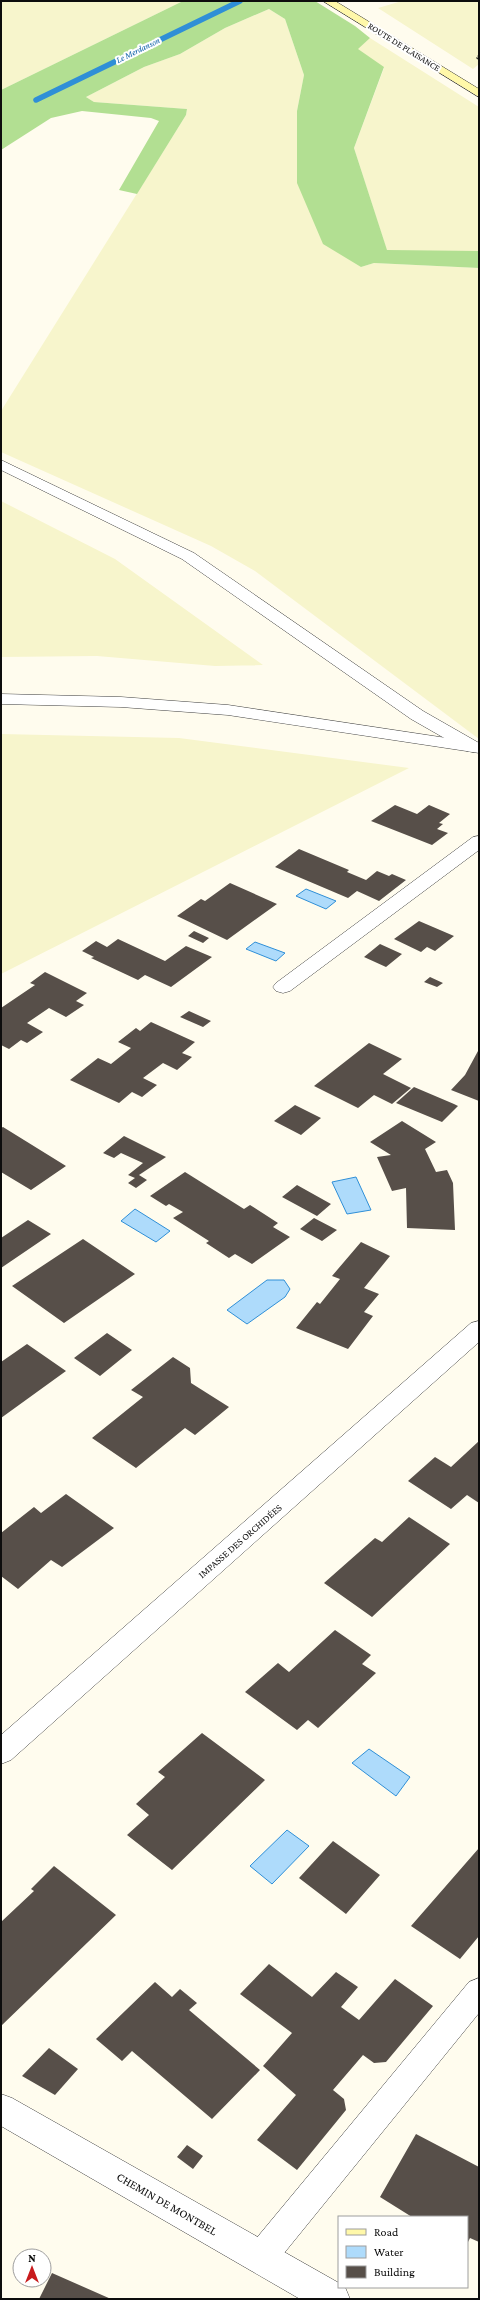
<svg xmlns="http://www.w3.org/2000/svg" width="480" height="2300" viewBox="0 0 480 2300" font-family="'Crimson Pro',serif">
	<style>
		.farmland { fill: #f7f5cc }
		.forest { fill: #b2df92 }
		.water { fill: #aedbfb; stroke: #2f8fd7 }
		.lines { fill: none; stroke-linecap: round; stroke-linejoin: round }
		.stream { stroke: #2f8fd7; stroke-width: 5.5 }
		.building { fill: #574f49 }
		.lane-casing { stroke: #404040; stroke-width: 1 }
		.street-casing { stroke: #404040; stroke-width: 1 }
		.secondary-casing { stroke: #2f2f2f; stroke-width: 1 }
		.path { stroke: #2f2f2f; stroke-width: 1.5; stroke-dasharray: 2 1; stroke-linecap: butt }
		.lane { fill: #fff; fill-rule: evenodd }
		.street { fill: #fff; fill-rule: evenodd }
		.secondary { fill: #fff8a9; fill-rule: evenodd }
		.labels { text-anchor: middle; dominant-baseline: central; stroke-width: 4; stroke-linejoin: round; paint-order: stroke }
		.far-street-label { font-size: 9px; fill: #0d0d0d; stroke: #fff }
		.far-water-label { font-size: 9px; font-style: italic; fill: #0d60a9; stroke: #fff }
		.street-label { font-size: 10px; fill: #0d0d0d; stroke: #fff }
		.near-street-label { font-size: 12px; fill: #0d0d0d; stroke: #fff }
	</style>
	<rect width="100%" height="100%" fill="#fffcee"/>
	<path class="farmland" d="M1,1H183L1,90Z
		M402,1H479V64L473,69L378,8Z
		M269,9L285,19L304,75L297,111L361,267L374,263L479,268V739L255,571L211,546L1,452V411L186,115L187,109L94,102L86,97L144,67L180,54L225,28Z
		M370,38L479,107V251H387L354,148L384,68L357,49Z
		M1,501L115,559L263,665L215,666L97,656L1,657Z
		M1,734L179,738L409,768L1,974Z"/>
	<path class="forest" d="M183,1H315L355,26L370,38L358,49L384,67L354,148L387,250L479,251V268L374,263L361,267L323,244L297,183V111L304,75L285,19L269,9L225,28L180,54L144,67L86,97L94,102L187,109L186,115L137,194L119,190L159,121L151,118L82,111L51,118L1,150V90Z"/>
	<path class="water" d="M306,889L336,901L326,909L296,896Z
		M255,942L285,953L276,961L246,949Z
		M356,1177L371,1210L347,1214L332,1182Z
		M135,1209L170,1231L156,1242L121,1221Z
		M267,1280H284L290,1289L285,1297L247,1324L227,1310Z
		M369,1749L410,1777L396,1796L352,1763Z
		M287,1830L309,1846L272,1884L250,1866Z"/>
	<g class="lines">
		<path class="stream" d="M36,100L240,1"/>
	</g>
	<path class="building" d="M395,805L417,814L429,805L450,814L439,823L443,824L437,829L448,833L432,845L371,821Z
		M299,849L349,870L347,872L366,880L377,871L389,876L392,874L406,880L379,901L357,891L348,898L275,867Z
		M230,883L277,904L227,940L177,916L201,899L205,901Z
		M419,921L454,936L435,951L427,947L421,952L394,939Z
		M194,931L209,938L203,943L188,936Z
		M118,939L165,961L186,946L212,957L171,987L145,975L138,980L91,958L94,957L82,951L96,941L107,947Z
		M380,944L402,954L386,967L364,957Z
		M45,972L87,993L76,1001L84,1005L66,1017L49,1008L27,1023L43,1032L27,1043L21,1040L9,1049L1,1045V1008L35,985L30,983Z
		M430,977L443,983L437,987L424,982Z
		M189,1011L211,1021L203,1027L180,1017Z
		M151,1022L195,1042L182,1053L192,1057L177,1070L163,1063L143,1078L157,1085L142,1097L132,1092L119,1103L70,1080L98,1058L111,1064L131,1048L118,1042L136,1028L140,1031Z
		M369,1043L402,1059L383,1074L411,1088L392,1104L374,1095L358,1108L314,1086Z
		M478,1051H479V1101L451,1090L465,1075Z
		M414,1087L454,1104L458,1106L442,1122L396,1103Z
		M295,1105L321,1118L301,1135L274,1121Z
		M402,1121L436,1142L425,1149L436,1172L447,1170L453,1183L455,1230L407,1228L406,1188L392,1191L377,1157L391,1155L370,1142Z
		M3,1127L66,1166L31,1190L1,1172V1128Z
		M124,1136L166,1157L139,1175L147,1180L136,1188L128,1183L135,1178L128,1175L143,1163L121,1153L114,1158L103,1153Z
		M185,1172L244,1209L250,1205L278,1223L273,1227L290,1237L252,1264L235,1254L229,1258L206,1243L209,1241L173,1218L183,1212L169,1204L166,1206L150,1196Z
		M297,1185L331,1204L317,1216L282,1197Z
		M314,1218L337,1230L322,1241L300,1229Z
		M28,1220L51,1234L1,1268V1238Z
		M83,1239L135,1274L64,1323L12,1286Z
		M361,1242L390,1256L364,1288L379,1294L364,1312L373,1316L348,1349L296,1328L317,1302L320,1304L340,1279L332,1276Z
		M107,1333L132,1350L100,1376L74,1358Z
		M27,1344L66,1371L1,1418V1362Z
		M173,1357L190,1368L191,1383L229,1407L195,1435L185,1428L136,1468L92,1438L143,1397L131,1390Z
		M479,1441V1503L467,1495L451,1509L408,1481L435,1457L451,1467Z
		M66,1494L114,1528L62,1567L51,1560L18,1589L1,1576V1533L34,1507L41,1513Z
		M409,1517L450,1544L372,1617L324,1583L375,1538L382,1542Z
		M335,1630L371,1655L362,1664L376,1673L318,1728L308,1720L297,1730L245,1692L278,1663L289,1672Z
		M202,1733L265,1780L172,1870L127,1835L149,1815L136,1804L165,1777L158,1772Z
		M333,1841L380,1875L346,1914L299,1878Z
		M479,1848V1936L460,1959L411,1926Z
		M54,1866L116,1915L1,2026V1922L34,1891L31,1889Z
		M269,1964L312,1997L336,1972L358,1987L341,2007L359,2020L395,1979L433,2006L386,2062L374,2063L363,2055L333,2090L344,2099L346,2110L297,2170L257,2140L296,2095L263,2066L292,2033L240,1994Z
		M155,1982L172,1997L180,1989L197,2003L189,2010L260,2070L212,2119L132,2051L122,2061L96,2039Z
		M49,2048L78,2069L55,2095L22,2076Z
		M416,2134L479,2167V2242L470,2238L467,2244V2217H412L380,2197Z
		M187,2145L203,2156L193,2169L177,2157Z
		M52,2273L111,2299H39Z"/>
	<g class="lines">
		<defs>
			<path id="lane" d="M1,694L121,697L228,705L473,742L479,743V751L473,752L228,715L121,707L1,704Z
				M479,836V850L290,991L283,993L276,991L273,987L276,983L473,837Z
				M479,1978V2013L272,2268L261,2273L250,2268L245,2257L250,2246L469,1982Z"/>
			<path id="street" d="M1,460L194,553L423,711L479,743V753L467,751L411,719L182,559L1,470Z
				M479,1321V1342L11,1760L1,1764V1735L471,1323Z
				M1,2094L12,2098L339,2283V2287H345L350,2299H300L1,2126Z"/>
			<path id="secondary" d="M323,1H335L479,89V97Z"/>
		</defs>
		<use href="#lane" class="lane-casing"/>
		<use href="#street" class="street-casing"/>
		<use href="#secondary" class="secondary-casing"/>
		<path class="path" d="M479,55L477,58L479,60"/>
		<use href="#lane" class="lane"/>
		<use href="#street" class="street"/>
		<use href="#secondary" class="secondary"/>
	</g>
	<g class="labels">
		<g class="far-street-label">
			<text transform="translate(404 47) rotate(32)">ROUTE DE PLAISANCE</text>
		</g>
		<g class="far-water-label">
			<text transform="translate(138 50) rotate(-26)">Le Merdanson</text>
		</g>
		<g class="street-label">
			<text transform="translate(240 1541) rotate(-41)">IMPASSE DES ORCHIDÉES</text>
		</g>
		<g class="near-street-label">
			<text transform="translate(167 2204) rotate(30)">CHEMIN DE MONTBEL</text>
		</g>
	</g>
	<rect width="480" height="2300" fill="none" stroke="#0d0d0d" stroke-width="4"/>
	<rect x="338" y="2216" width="130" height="72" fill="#ffffff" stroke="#9e9e9e"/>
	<rect x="346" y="2229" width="20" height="6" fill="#fff8a9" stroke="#9e9e9e"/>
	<text x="374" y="2236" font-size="12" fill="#0d0d0d">Road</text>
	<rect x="346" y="2246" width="20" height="12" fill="#aedbfb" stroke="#9e9e9e"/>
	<text x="374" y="2256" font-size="12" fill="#0d0d0d">Water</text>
	<rect x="346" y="2266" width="20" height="12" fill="#574f49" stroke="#9e9e9e"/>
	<text x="374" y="2276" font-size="12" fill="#0d0d0d">Building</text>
	<g transform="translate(32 2268)"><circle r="19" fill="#ffffff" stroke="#9e9e9e"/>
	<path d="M0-3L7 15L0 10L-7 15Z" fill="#c81b1d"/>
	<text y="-6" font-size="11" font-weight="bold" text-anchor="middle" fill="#0d0d0d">N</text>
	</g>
</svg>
